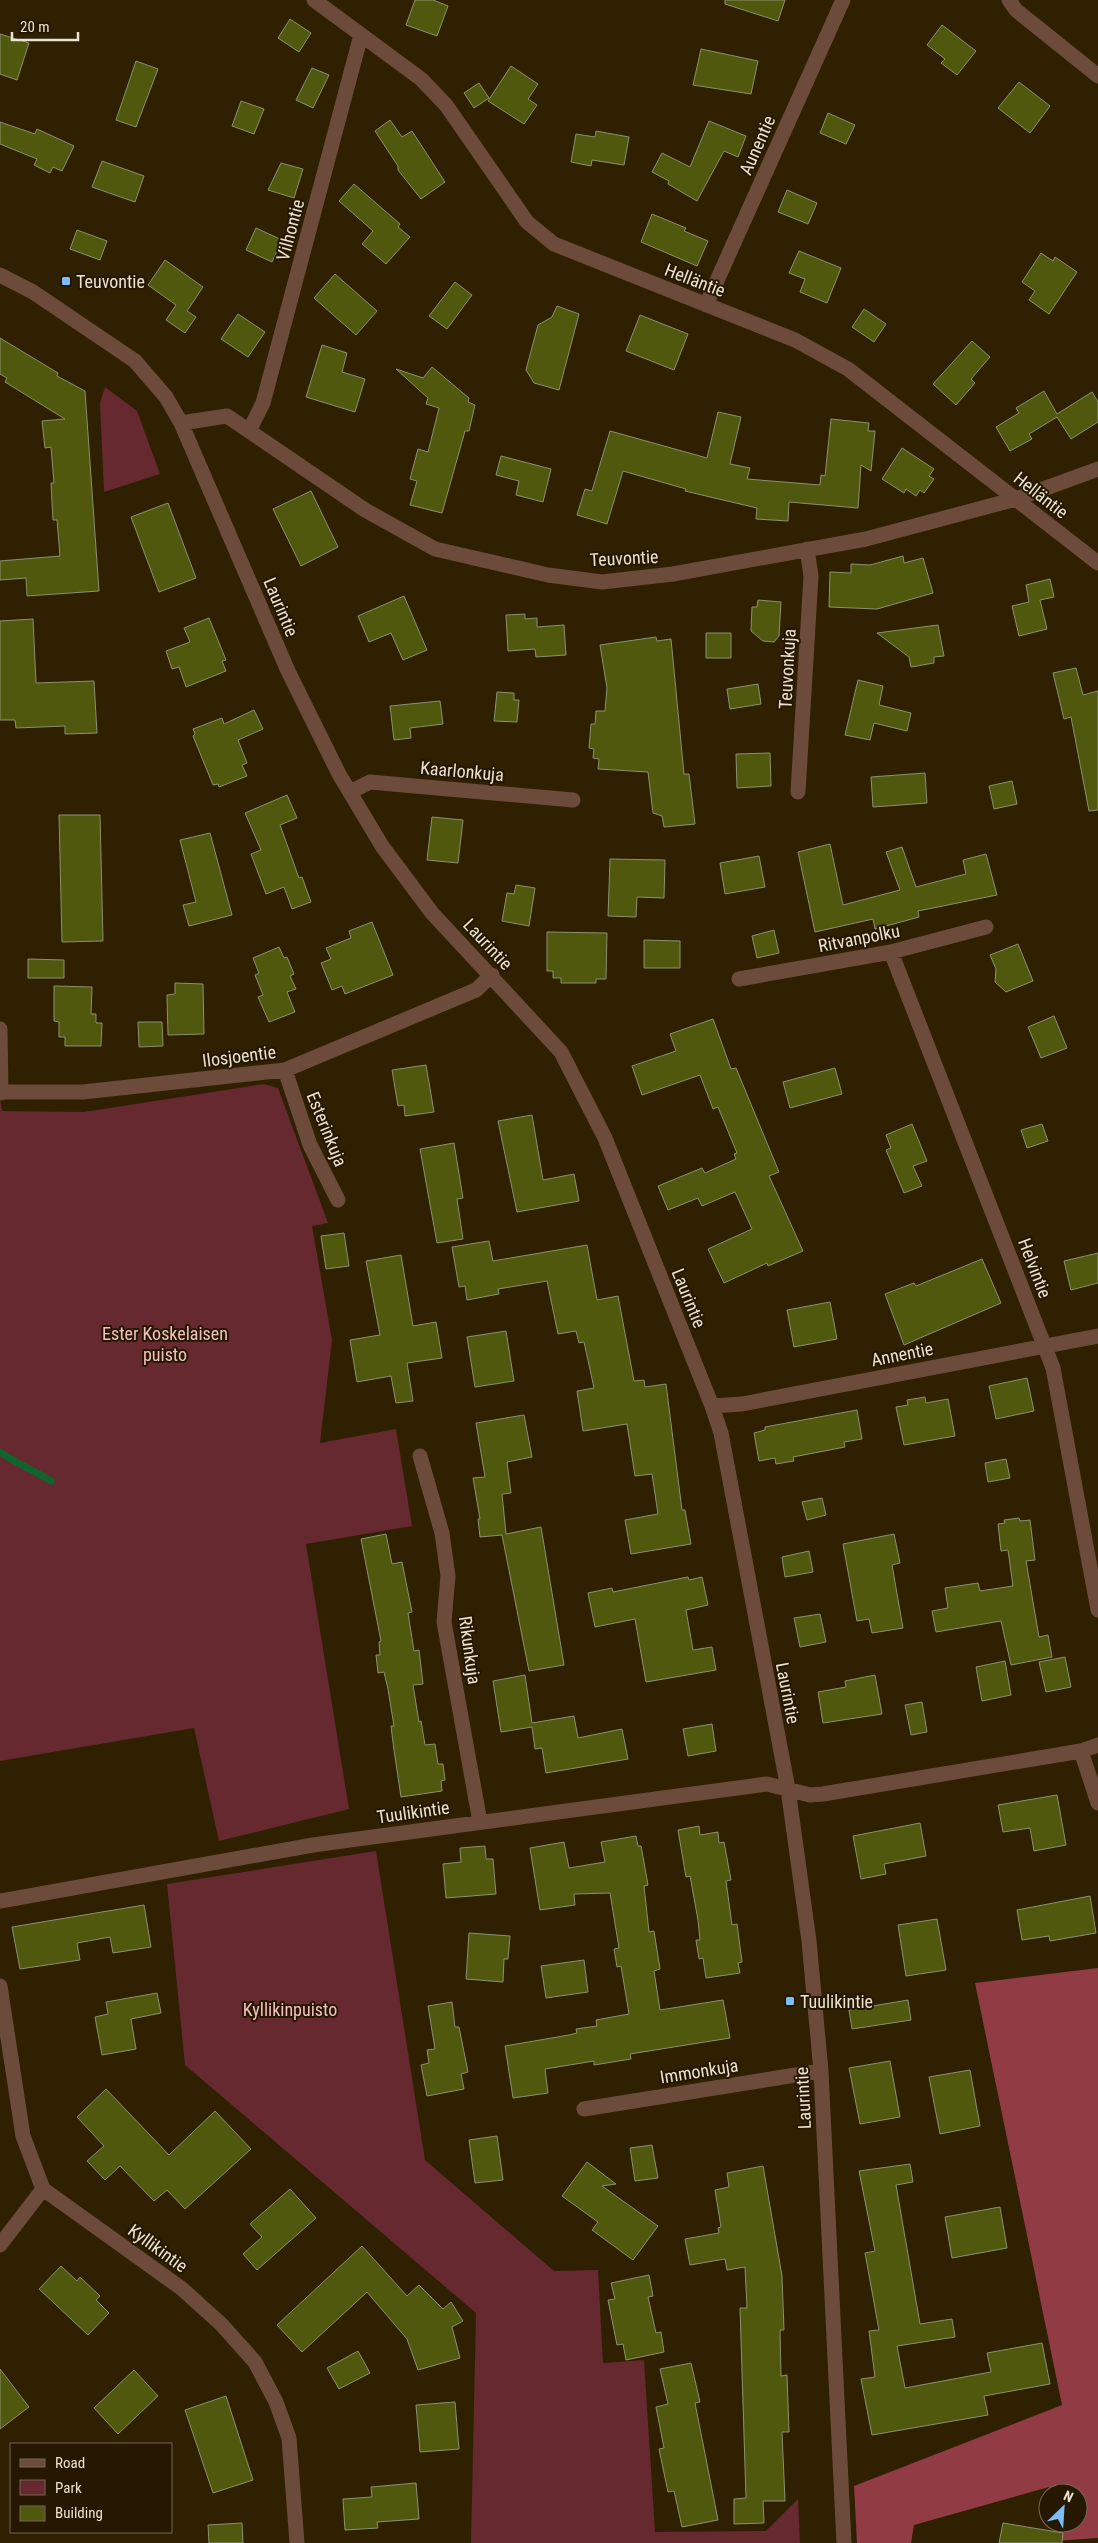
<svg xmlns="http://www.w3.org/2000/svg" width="1098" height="2543" viewBox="0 0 1098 2543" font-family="'Roboto Condensed',sans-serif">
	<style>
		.green { fill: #65292f }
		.forest { fill: #913b44 }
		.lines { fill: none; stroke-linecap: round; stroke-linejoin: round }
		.stream { stroke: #10642d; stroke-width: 7 }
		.building { fill: #50580e; stroke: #8b916e }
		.minor { stroke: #6c4b3a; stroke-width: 15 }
		.poi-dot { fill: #7fbdfa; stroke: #251700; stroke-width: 2 }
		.labels { text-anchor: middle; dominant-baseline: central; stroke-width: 4; stroke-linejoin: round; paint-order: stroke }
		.street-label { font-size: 18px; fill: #ece2d1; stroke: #251700 }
		.poi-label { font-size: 18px; fill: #ece2d1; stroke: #251700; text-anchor: start }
		.park-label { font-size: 18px; fill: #f3c0c1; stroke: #251700 }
	</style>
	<rect width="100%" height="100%" fill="#2f2002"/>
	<path class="green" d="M105,387L137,411L160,474L104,492L100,403Z
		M264,1084L278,1088L328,1223L312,1226L332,1340L320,1443L396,1429L412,1526L306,1544L349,1809L219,1841L194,1728L0,1761V1099L2,1111L84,1112Z
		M376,1851L425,2160L554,2271L598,2270L603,2363L644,2360L655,2532L766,2531L798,2499L800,2543H471L476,2313L185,2065L167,1884Z"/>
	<path class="forest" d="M1098,1968V2538L1055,2541L1053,2523H1078V2493H1050L1049,2487L914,2525L911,2543H857L854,2486L1062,2405L975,1983Z"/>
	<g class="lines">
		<path class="stream" d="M0,1452C17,1464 34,1470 51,1481"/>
	</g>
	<path class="building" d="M415,0H433L448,6L437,36L406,25Z
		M725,0H785L778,21L725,4Z
		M290,19L311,33L299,52L278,38Z
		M942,25L976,51L957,75L941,63L945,59L927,45Z
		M0,34L29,43L17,80L0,74Z
		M701,49L758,61L751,94L693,85Z
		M136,61L158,69L136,127L116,120Z
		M511,66L538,84L528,99L537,105L524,124L488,101Z
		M312,68L329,75L313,108L296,100Z
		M1019,82L1050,106L1030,133L998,108Z
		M479,83L489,98L474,108L464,93Z
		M241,101L264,109L254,134L232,126Z
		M828,113L855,125L846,144L820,133Z
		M390,120L402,137L412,131L445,182L421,199L398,170V166L375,131Z
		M709,121L746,136L738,157L724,151L697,201L668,184L669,181L652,172L662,153L690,167Z
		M0,122L35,134L37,129L74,146L62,171L53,167L50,173L34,165L37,159L0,144Z
		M596,131L629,137L624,165L592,160L591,166L571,162L576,134L595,137Z
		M102,161L144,176L135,202L92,187Z
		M281,163L303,169L294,198L268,190Z
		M354,184L400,224L398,227L410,237L386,264L362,244L373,231L339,201Z
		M787,190L817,203L808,224L778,212Z
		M652,214L686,228L684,231L708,241L697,266L641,242Z
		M256,228L282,240L272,262L246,250Z
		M77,230L107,241L100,260L70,249Z
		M799,251L841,268L827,303L800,292L805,279L789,273Z
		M1041,253L1053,261L1055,257L1077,272L1049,314L1029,300L1035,291L1022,282Z
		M165,260L203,287L187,311L196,317L185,333L166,320L176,305L148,285Z
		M335,274L377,311L356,335L314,298Z
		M455,282L472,295L447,329L429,316Z
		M557,306L579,314L559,390L534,383L526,370L538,325L552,317Z
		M864,309L886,324L874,342L852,327Z
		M238,314L265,332L248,357L221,339Z
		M640,315L688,334L674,370L626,351Z
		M0,338L58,373L57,376L85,391L99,591L27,596L26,578L0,580V561L60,556L57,520H53L51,483H54L51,447L45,448L42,421L65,419L5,382L7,378L0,374Z
		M972,341L990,357L971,379L975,383L956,405L933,384Z
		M322,345L347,353L342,372L365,379L355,412L306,397Z
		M432,367L469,398L468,402L475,405L469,431H465L442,513L410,505L417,481L410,479L418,449L428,452L439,408L426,404L428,398L396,369L423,378Z
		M1044,391L1057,414L1092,392L1098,402V422L1071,439L1057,417L1029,434L1032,439L1010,451L996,427L1019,413L1016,408Z
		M718,412L741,417L730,464L750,468L747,479L820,485L821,475L825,476L831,419L869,423L868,431H875L871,471L861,465L858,508L789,502L788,521L756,519L757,508L685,491L686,489L623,471L607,524L577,515L585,489L592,491L610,431L707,458Z
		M902,448L934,469L929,476L934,479L924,493L920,490L916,496L906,489L904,493L882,479Z
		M501,456L551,469L543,502L516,495L519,481L496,475Z
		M311,491L338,547L301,566L273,509Z
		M168,503L196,578L159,592L131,517Z
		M903,556L904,563L923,558L933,593L877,609L829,607L830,572L851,573V564L870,565Z
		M1050,579L1054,597L1040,600L1047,629L1019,636L1012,606L1029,602L1026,585Z
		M404,596L427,650L403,660L391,633L369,642L358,616Z
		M758,600L781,602L779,636L774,642L763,641L751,631L752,607H757Z
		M525,614V619L537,618V627L564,625L566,655L536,657L535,649L508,651L506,615Z
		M209,618L226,660L222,661L226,671L186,687L179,667L172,669L166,651L190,642L184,628Z
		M33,619L36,683L94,681L97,733L65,734V726L16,728L15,720H0V621Z
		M938,625L944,656L934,657V663L911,667L909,657L877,633Z
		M706,633H731V658H706Z
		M656,637L657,641L671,639L684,774H689L695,824L664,827L662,816L653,813L648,772L598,769L599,759L593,758L594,749L589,748L591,724H595L596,711H605L607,688L600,645Z
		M1076,668L1083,695L1098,691V810L1089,811L1071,717L1064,719L1053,673Z
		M858,680L883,686L879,705L911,713L907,731L874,723L870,740L845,735Z
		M758,684L761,704L730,709L727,689Z
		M497,692L514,693V700H519L517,722L494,721Z
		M440,701L443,724L410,728L411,738L394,740L390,706Z
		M254,710L263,729L238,740L247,763L242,765L247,776L219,787L218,784L213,785L193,736L195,734L193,729L222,718L224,724Z
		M770,753L771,786L737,788L736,754Z
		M925,773L927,803L873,807L871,777Z
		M1012,781L1017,804L994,809L989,786Z
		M287,795L297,818L280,825L299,878L302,877L311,902L292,909L284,887L266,894L251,854L261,850L245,813Z
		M59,815H100L103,941L62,942Z
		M432,817L463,820L458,863L427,860Z
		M210,833L232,915L189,926L183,905L196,902L180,840Z
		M830,844L843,905L900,890L886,852L902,847L916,887L966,874L963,860L986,854L997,895L918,911L919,917L875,929L873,919L815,932L798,852Z
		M759,856L765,887L725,894L720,863Z
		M610,859L665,860L664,898L637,897L636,917L608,916Z
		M516,885L535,888L529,926L502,921L507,893L514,894Z
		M372,922L393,975L345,994L342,986L332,990L321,963L331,959L326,948L351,938L349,931Z
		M774,930L779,953L757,958L752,936Z
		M547,932L607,933L606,979H596V983H561V978H553V971H547Z
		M644,940L680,941V968H644Z
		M1018,944L1033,981L1006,992L995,982L996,969L990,955Z
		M279,947L284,958L287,957L294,974L290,976L296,989L287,992L295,1012L269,1022L258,997L263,995L255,975L259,973L253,958Z
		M28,959L64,960V978H28Z
		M175,983L203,984L204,1034L168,1035L167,995L175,994Z
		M54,986L92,987L91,1014H96V1023H102L101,1046H65V1037H59V1022L54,1021Z
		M1054,1016L1067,1048L1041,1058L1028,1027Z
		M713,1019L731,1069L736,1068L779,1172L769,1176L803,1251L768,1266L767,1263L724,1283L708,1249L752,1229L735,1192L702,1206L698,1198L668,1210L658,1186L702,1168L705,1173L736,1159L734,1154L737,1153L718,1107L713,1109L700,1075L642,1095L632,1066L676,1051L670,1034Z
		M138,1022H162L163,1046L139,1047Z
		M426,1065L434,1112L405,1116L404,1105L398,1106L392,1070Z
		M835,1068L842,1094L790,1108L783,1082Z
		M532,1115L543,1180L574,1174L579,1201L517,1212L498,1121Z
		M912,1124L927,1161L913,1166L922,1186L904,1193L886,1150L891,1148L886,1135Z
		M1042,1124L1048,1141L1027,1148L1021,1130Z
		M454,1143L463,1198L457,1199L463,1239L437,1243L420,1149Z
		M344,1233L349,1266L326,1269L321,1236Z
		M489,1241L493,1261L587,1245L597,1300L618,1296L634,1381L644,1380L645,1387L666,1384L682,1510H685L691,1544L631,1554L625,1520L658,1514L652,1474L635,1476L627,1424L583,1431L577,1391L594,1388L584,1342L579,1343L576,1331L558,1334L547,1281L498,1289L499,1294L467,1300L465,1286L459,1287L452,1247Z
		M1098,1253V1283L1071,1290L1064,1261Z
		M401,1255L413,1326L436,1322L442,1358L407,1363L413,1401L396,1403L391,1376L357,1382L350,1340L380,1335L366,1261Z
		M982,1259L1001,1303L904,1345L885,1294L914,1283L916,1286Z
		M830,1302L837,1339L794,1347L787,1310Z
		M506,1331L514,1381L475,1387L467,1337Z
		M1027,1378L1034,1411L996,1419L989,1386Z
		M925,1397L926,1403L948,1399L955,1436L904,1445L896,1407L908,1405L907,1400Z
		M857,1410L862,1439L844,1442L845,1447L793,1457L794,1461L776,1464L775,1458L759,1461L754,1433L765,1430V1427Z
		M524,1415L532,1457L507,1462L511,1493L502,1494L506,1534L541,1527L564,1665L529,1671L502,1535L480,1537L478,1519H480L473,1478L485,1477L476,1423Z
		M1006,1459L1010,1478L988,1482L985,1463Z
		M822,1498L826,1515L807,1520L802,1502Z
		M1019,1518L1020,1521L1030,1520L1035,1560L1026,1561L1039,1637L1048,1635L1052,1657L1011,1665L1001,1621L936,1632L932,1611L948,1608L945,1588L978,1583L980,1591L1013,1586L1008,1550L1001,1551L998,1524L1005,1523L1004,1520Z
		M386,1534L392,1564L402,1562L412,1612L408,1613L414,1651L419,1650L423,1684L413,1685L419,1722L421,1721L425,1745L435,1744L438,1764H443L445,1780L441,1781L442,1791L401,1797L394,1750L391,1726H394L388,1689L384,1672L378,1673L376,1655H380L379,1642L381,1641L361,1539Z
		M894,1534L900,1563L892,1565L903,1628L872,1633L869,1619L857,1621L843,1544Z
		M809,1551L813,1572L785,1577L782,1557Z
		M688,1577L689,1580L702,1577L708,1605L686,1610L693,1650L712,1647L716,1670L646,1682L635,1619L595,1627L588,1593L612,1588L613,1592Z
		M820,1614L826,1642L800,1647L794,1618Z
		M1065,1657L1071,1687L1046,1692L1039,1662Z
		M1005,1661L1011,1695L982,1701L976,1667Z
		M525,1675L532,1723L574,1716L578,1738L622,1729L628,1759L546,1773L542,1748L535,1749L532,1727L501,1732L493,1681Z
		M875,1675L882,1714L823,1723L818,1692L846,1687L845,1681Z
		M922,1702L927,1732L911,1735L905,1705Z
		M712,1724L716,1751L688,1756L683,1729Z
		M1057,1795L1066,1845L1034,1851L1030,1828L1003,1832L998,1805Z
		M920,1823L926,1856L884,1864L886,1874L861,1879L853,1836Z
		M699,1826L700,1835L718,1832L719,1843L724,1842L731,1880L726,1881L732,1925L737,1924L742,1962L738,1963L740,1973L706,1978L703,1958L699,1959L696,1940H700L698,1920L690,1876L686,1877L678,1830Z
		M636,1836L638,1846H641L648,1885L644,1886L649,1932L654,1931L660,1969L654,1971L660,2010L723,2000L730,2038L630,2054L631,2059L594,2065V2061L545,2069L548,2093L513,2098L505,2046L569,2035L577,2033L576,2029L597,2026L596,2020L629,2014L621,1966L617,1967L614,1949L619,1948L610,1893L574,1894L575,1905L540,1910L530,1848L564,1842L569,1868L605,1862L601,1842Z
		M485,1846L486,1859H493L496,1894L446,1898L443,1864L461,1862L460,1848Z
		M1090,1896L1096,1933L1050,1941L1049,1936L1022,1940L1017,1910Z
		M144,1905L151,1947L113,1953L110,1937L77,1943L80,1960L20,1969L12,1927Z
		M937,1919L946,1970L906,1976L898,1925Z
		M469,1933L510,1936L508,1959H504L503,1982L466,1979Z
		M584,1960L588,1992L546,1998L541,1966Z
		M157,1993L161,2013L131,2019L136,2049L102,2055L95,2017L108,2014L106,2002Z
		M908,2000L911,2020L852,2029L849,2010Z
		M452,2002L455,2027H459L468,2072L461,2074L464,2089L427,2096L421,2065L429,2063L427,2050L435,2049L428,2006Z
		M890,2061L900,2117L860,2124L849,2068Z
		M970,2070L980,2126L940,2134L929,2077Z
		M106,2089L169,2155L215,2111L251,2149L185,2209L167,2190L154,2201L120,2166L105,2180L87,2161L104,2146L77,2117Z
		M497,2136L503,2180L475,2183L469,2140Z
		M652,2145L658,2178L635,2181L630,2148Z
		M587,2162L616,2184L602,2186L658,2226L633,2260L592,2230L598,2222L562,2196Z
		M910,2164L913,2182L896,2185L920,2324L952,2319L955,2337L897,2346L905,2388L991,2372L987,2353L1042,2343L1050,2384L984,2396L988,2415L872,2435L861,2379L875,2377L869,2331L879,2330L865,2253L875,2251L859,2171Z
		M763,2166L782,2276L784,2330H780L781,2376L787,2375L789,2432H782L785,2501H763L764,2523L734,2524V2499L746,2498L740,2308H747L745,2267L727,2270L725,2259L690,2265L685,2239L719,2233L718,2228L721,2227L715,2190L729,2187L727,2173Z
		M290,2189L316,2218L257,2270L243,2254L262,2237L250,2224Z
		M1000,2207L1007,2248L952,2258L945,2217Z
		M362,2246L407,2296L419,2285L443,2309L451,2302L463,2321L452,2327L460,2358L418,2370L407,2339L367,2292L302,2352L277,2325Z
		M61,2266L77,2281L80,2277L100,2296L96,2300L109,2313L88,2335L39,2289Z
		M649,2275L653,2296L648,2297L656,2333L661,2332L664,2352L626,2360L623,2344L617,2345L608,2300L615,2299L611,2283Z
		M358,2351L370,2373L339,2389L327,2368Z
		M691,2363L700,2402L695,2403L718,2520L682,2527L674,2491L668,2492L659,2449L664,2448L656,2407L668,2404L660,2369Z
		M0,2369L29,2407L0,2429Z
		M134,2370L158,2396L118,2434L94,2408Z
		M226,2396L253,2480L213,2493L185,2410Z
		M455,2402L459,2449L420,2452L416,2405Z
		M416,2483L419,2519L377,2522L378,2528L345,2530L343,2499L372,2497L371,2487Z
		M242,2523L243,2543H209L208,2525Z
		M1003,2523L1063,2533L1062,2543H999Z"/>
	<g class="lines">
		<path class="minor" d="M314,0L421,79L446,105L527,222L554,244L795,340L848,369L1098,563
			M1009,0L1016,10L1098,76
			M0,275L33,292L135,361L166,397L181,423L288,671L339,774L382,846L432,913L561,1052L605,1138L712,1406L721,1433L788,1789L809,1941L821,2071L844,2543
			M706,305L843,0
			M181,423L227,416L365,510L435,549L548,575L602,582L673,574L866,539L1016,499L1098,469
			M249,431L263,403L361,35
			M350,792L370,782L573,800
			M798,792L811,576L807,549
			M891,952L1053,1368L1098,1610
			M739,979L891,952L986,927
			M0,1029L1,1093
			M285,1070L310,1145L338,1200
			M0,1092H83L285,1070L476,990L492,975
			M712,1406L742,1404L1098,1336
			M420,1456L442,1533L448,1576L444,1622L480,1822
			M1081,1751L1098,1803
			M0,1901L313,1845L767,1784L810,1795L823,1794L1081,1751L1098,1745
			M0,1986L23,2136L43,2189L181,2288L221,2324L255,2362L276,2402L289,2438L297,2543
			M584,2109L821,2071
			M0,2245L43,2189"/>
	</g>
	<g class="poi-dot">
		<rect x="61" y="276" width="10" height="10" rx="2.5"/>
		<rect x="785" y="1996" width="10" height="10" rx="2.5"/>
	</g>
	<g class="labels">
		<g class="street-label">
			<text transform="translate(757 145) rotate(-66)">Aunentie</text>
			<text transform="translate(290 230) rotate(-75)">Vilhontie</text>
			<text transform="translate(695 280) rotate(21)">Helläntie</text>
			<text transform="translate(1041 495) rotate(38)">Helläntie</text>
			<text transform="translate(624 558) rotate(-3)">Teuvontie</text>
			<text transform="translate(281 607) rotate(67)">Laurintie</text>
			<text transform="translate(787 669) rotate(-87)">Teuvonkuja</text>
			<text transform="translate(462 771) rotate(5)">Kaarlonkuja</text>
			<text transform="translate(859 938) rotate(-11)">Ritvanpolku</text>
			<text transform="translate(488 944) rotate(47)">Laurintie</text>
			<text transform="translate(239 1056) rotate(-7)">Ilosjoentie</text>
			<text transform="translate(327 1129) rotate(68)">Esterinkuja</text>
			<text transform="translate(1035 1268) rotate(69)">Helvintie</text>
			<text transform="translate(689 1298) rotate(68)">Laurintie</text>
			<text transform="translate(902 1354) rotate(-11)">Annentie</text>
			<text transform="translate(470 1650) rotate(82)">Rikunkuja</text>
			<text transform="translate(788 1693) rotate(79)">Laurintie</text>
			<text transform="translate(413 1812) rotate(-8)">Tuulikintie</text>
			<text transform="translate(699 2071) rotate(-9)">Immonkuja</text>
			<text transform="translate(803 2098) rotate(-93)">Laurintie</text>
			<text transform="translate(158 2248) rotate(36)">Kyllikintie</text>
		</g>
		<g class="poi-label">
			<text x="76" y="281">Teuvontie</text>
			<text x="800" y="2001">Tuulikintie</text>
		</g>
		<g class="park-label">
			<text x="165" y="1333">Ester Koskelaisen<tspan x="165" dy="21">puisto</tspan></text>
			<text x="290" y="2009">Kyllikinpuisto</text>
		</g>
	</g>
	<rect x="10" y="2443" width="162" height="90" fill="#251700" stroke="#756854"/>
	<rect x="20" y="2459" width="25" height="8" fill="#6c4b3a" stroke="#756854"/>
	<text x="55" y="2468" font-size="15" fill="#ece2d1">Road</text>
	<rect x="20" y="2480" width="25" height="15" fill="#65292f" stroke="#756854"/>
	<text x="55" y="2493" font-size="15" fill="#ece2d1">Park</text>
	<rect x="20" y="2506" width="25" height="15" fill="#50580e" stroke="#756854"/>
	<text x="55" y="2518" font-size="15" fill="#ece2d1">Building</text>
	<g transform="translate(1063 2508) rotate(25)"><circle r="24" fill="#251700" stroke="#756854"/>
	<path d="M0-4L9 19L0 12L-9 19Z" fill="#7fbdfa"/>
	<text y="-8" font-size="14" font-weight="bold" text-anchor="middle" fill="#ece2d1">N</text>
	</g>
	<path d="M12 32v8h66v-8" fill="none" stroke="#ece2d1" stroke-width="2.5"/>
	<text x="20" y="32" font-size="15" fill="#ece2d1" stroke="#251700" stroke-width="4" paint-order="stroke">20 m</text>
</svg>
